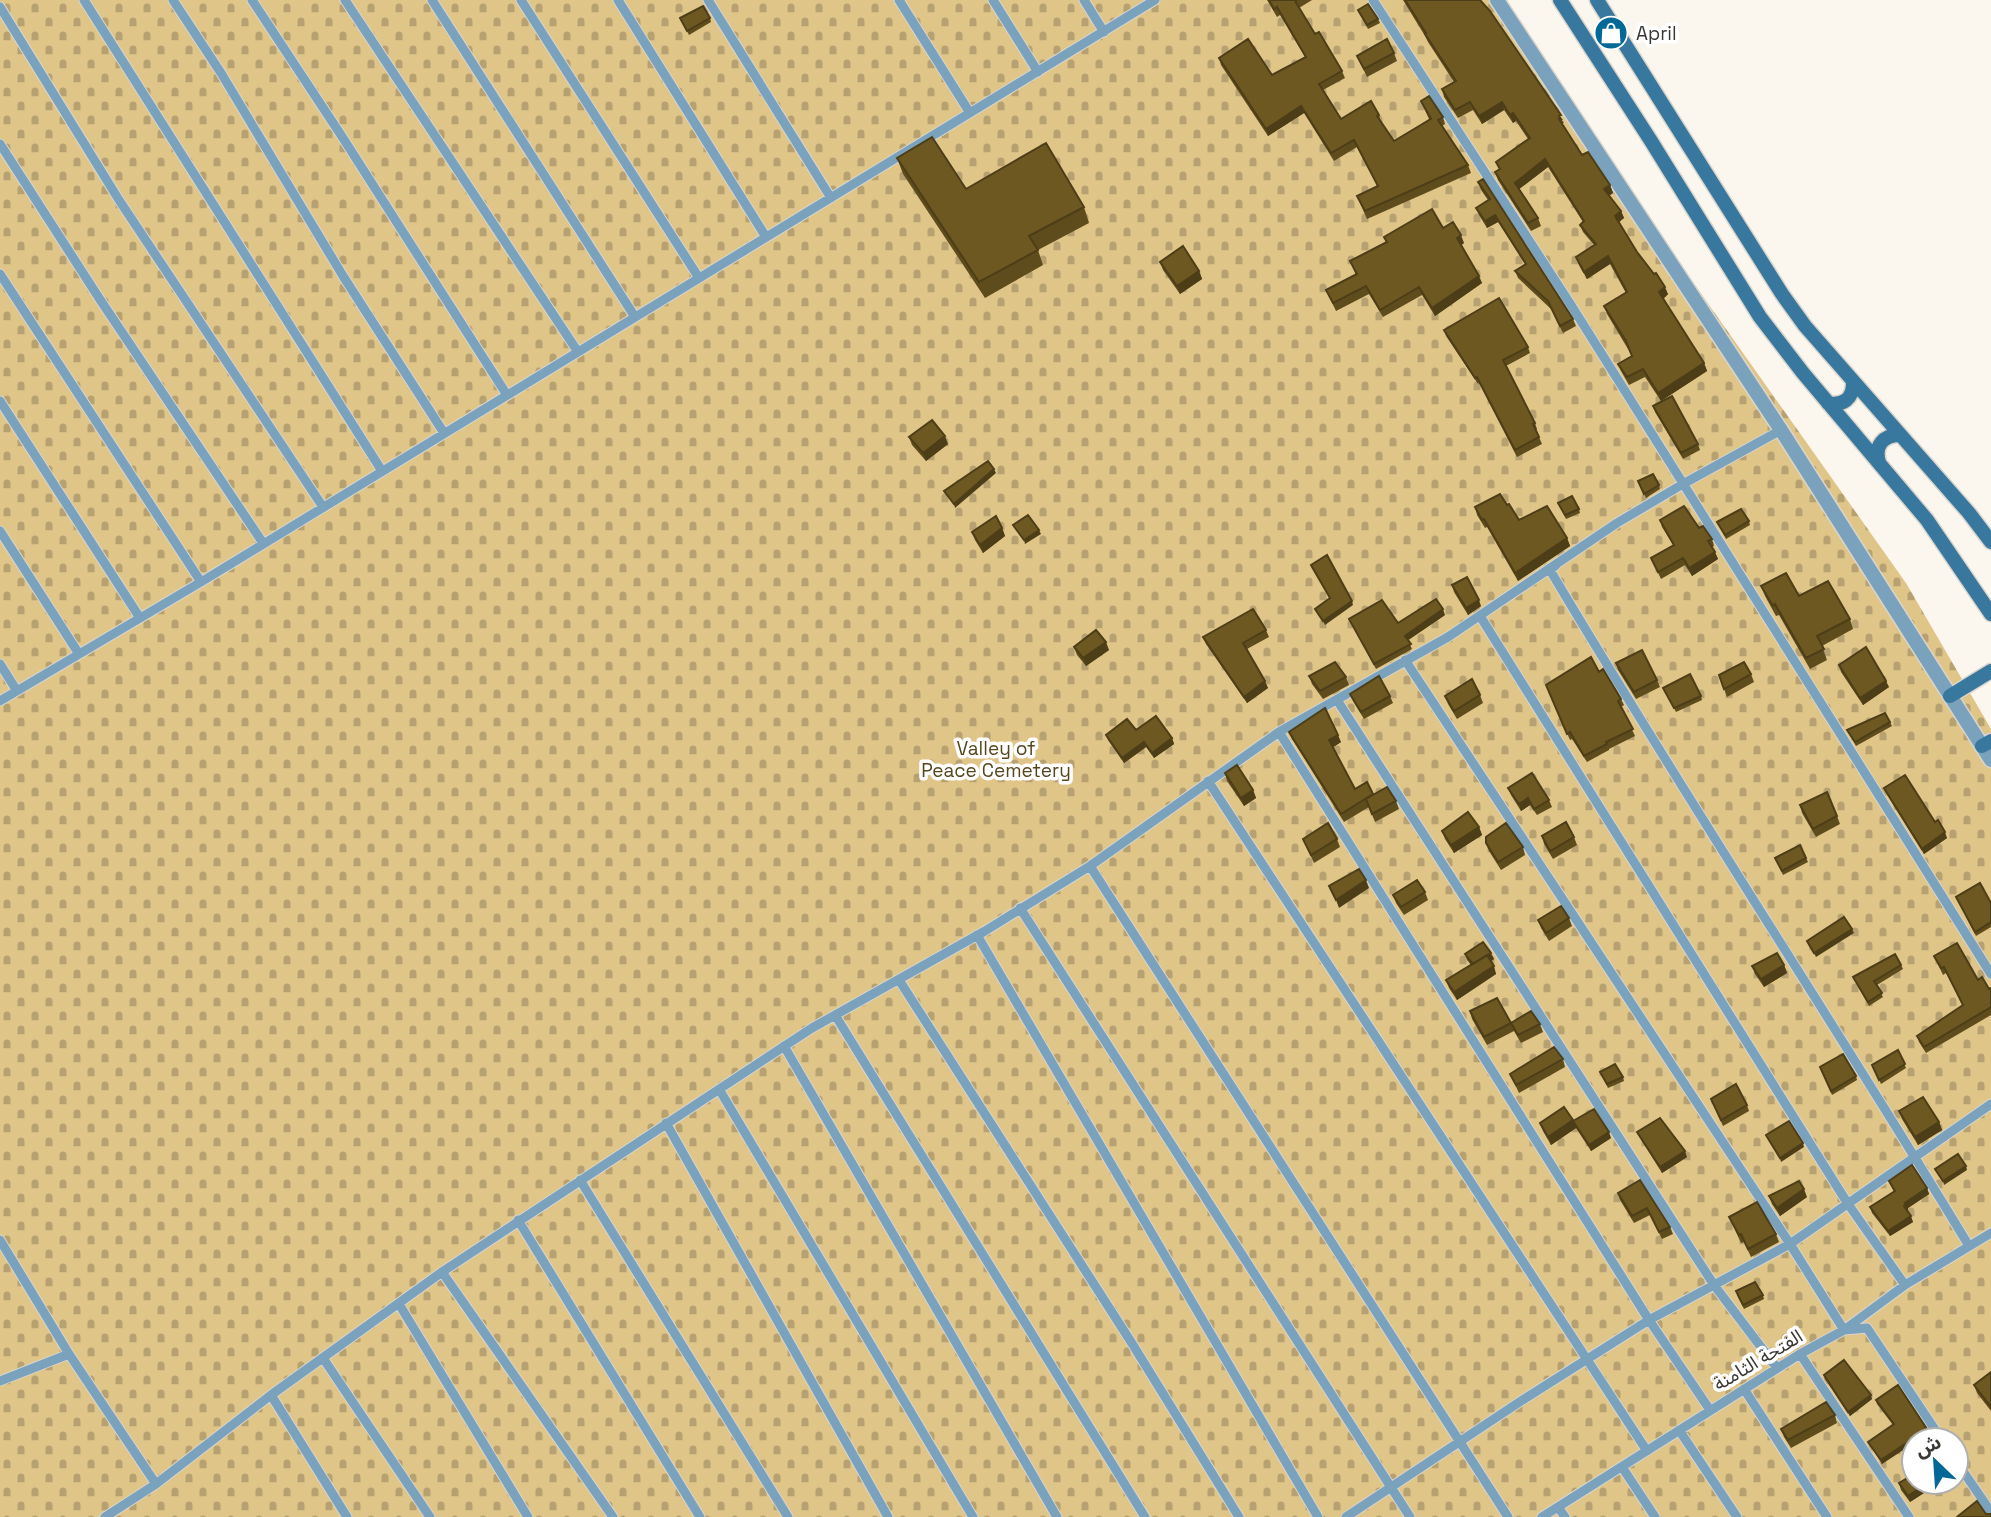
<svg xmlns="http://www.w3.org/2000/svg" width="1991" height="1517" viewBox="0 0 1991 1517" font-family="'Space Grotesk','Noto Sans Arabic',sans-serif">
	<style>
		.cemetery { fill: url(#cemetery-stones); fill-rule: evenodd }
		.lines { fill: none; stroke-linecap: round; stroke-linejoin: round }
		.service-casing { stroke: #d9d5cd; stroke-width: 11 }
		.minor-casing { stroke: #d9d5cd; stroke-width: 17 }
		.secondary-casing { stroke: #d9d5cd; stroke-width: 17 }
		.service { stroke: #7ba2bc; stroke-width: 9 }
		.minor { stroke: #7ba2bc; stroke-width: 14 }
		.secondary { stroke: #39789e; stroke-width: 14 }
		.wall { fill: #5f4c1d }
		.shaded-wall { fill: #4d3e18 }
		.building { fill: #6e5822; stroke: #4d3e18; stroke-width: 2 }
		.labels { text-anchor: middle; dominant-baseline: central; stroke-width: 7; stroke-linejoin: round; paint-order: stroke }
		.poi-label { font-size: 19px; fill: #393834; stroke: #fff; text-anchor: start }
		.park-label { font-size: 19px; fill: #57461c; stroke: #fff }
		.street-label { font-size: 19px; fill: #393834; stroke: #fff }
	</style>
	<defs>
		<pattern id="cemetery-stones" width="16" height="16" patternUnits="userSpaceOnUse" patternTransform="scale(1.75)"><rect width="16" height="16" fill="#e0c589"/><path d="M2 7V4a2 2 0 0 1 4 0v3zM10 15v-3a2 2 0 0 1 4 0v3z" fill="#b7a171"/></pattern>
	</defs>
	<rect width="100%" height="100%" fill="#fcf7ee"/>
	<path class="cemetery" d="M0,0H1493L1906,583L1991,729V1517H0ZM1914,1440H1956V1482H1914Z"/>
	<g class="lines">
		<defs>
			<path id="service" d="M84,0L382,471
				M173,0L221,73L343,276L444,433
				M252,0L341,135L507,395
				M345,0L578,352
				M432,0L635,317
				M521,0L699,278
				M618,0L766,237
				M708,0L831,198
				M899,0L970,113
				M993,0L1038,72
				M1084,0L1104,32
				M1373,0L1571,305L1991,974
				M0,7L119,200L323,507
				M0,144L99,298L263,543
				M0,274L201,582
				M0,401L140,618
				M0,531L79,654
				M1556,565L1550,570C1685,798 1832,1019 1969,1246
				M1480,616L1848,1204L1905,1285
				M1405,660L1790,1244L1844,1330L1867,1328L1942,1440
				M0,664L17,691
				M1337,700L1714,1285L1777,1368
				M0,701L201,582L1155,0
				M1279,732L1649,1320L1710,1410
				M1208,781L1647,1451
				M1090,866L1508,1517
				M1020,908L1410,1517
				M977,935L1318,1517
				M899,980L1133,1345L1239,1517
				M835,1015L1145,1517
				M784,1046L1057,1517
				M719,1089L973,1517
				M666,1123L888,1517
				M580,1180L788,1517
				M518,1220L700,1517
				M0,1240L69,1354L156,1484
				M442,1272L613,1517
				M399,1304L528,1517
				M1800,1354L1909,1517
				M323,1358L430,1517
				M0,1381L69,1354
				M1744,1389L1827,1517
				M271,1395L347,1517
				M1679,1430L1737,1517
				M1956,1461L1991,1512
				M1622,1467L1655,1517
				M1558,1507L1565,1517
				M105,1517L156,1484L271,1395L442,1272L812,1028L985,931L1090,866L1279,732L1448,637L1617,523L1683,484L1781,430
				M1346,1517L1521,1401L1649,1320L1790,1244L1991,1104
				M1542,1517L1800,1354L1844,1330L1905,1285L1991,1233"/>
			<path id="minor" d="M1497,0L1781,430L1991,760"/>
			<path id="secondary" d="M1560,0L1651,141L1760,317L1803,373L1927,520L1991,614
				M1597,0L1782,294L1805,326L1969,513L1991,542
				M1828,403C1843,406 1853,399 1853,383
				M1879,462C1874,446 1883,435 1900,435
				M1950,696L1991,671
				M1982,746L1991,741"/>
		</defs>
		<use href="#service" class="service-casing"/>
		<use href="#minor" class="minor-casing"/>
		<use href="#secondary" class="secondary-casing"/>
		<use href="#service" class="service"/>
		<use href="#minor" class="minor"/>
		<use href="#secondary" class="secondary"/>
	</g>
	<path class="wall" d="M1267,0H1312L1299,8L1315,34L1342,71L1345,78L1323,90L1341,119L1379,115L1381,123L1394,141L1429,119L1421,101L1443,117L1445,124L1442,126L1468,165L1471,173L1367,219L1357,196L1378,187L1357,147L1334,161L1304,113L1268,136L1221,65L1219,58L1272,75L1305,57L1280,15L1277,17Z
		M1403,0H1480L1564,123H1562L1563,126L1582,155L1610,185L1613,193L1609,196L1621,211L1624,218L1619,222L1637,252L1668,294L1663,299L1704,363L1707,371L1661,401L1645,377L1629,385L1621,371L1618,364L1632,357L1628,349L1607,314L1604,306L1626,293L1610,264L1587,279L1579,265L1576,257L1594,245L1583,232L1580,225L1583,222L1548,167L1519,189L1538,218L1541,226L1531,231L1498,180L1495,172L1499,169L1496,162L1528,139L1516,121L1513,123L1504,110L1482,124L1473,110L1458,118L1444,97L1442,89L1454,82L1428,42L1425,36Z
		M1358,10L1378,19L1380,23L1368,29Z
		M680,18H710L711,22L689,35Z
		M1394,53L1397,61L1367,77L1357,56Z
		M897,158L966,189L1084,207L1089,223L1038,250L1043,265L985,298L903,174Z
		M1478,182L1573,319L1576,326L1563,333L1551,309L1518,278L1515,271L1525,264L1498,222L1487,228L1479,215L1476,208L1488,200L1481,190Z
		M1443,228L1464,243L1461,245L1482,283L1435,316L1422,295L1383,317L1369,294L1336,311L1326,290L1356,275L1350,261L1386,243L1384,237Z
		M1160,262L1199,271L1202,279L1180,294L1163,270Z
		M1444,330L1528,347L1530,353L1506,366L1535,423L1537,429L1536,430L1542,444L1517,457L1479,383L1478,384L1446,336Z
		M1653,406L1698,444L1700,450L1683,459L1655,412Z
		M909,437L948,444L926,461L912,445Z
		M1638,481L1659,485L1660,489L1646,498Z
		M1558,503L1579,509L1580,513L1566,519Z
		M1475,507L1567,538L1570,546L1518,581L1487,527L1485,528L1477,515Z
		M1660,520L1699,528L1712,539L1714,546L1712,547L1718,559L1692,576L1685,565L1661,579L1651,558L1673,545L1662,527Z
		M1749,521L1750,525L1726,539L1717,522Z
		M1002,528L1005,536L983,553L975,540L972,532Z
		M1452,585L1481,606L1468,615L1454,592Z
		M1761,586L1850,619L1853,629L1822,646L1827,660L1810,669L1779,615L1776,616L1765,596Z
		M1445,615L1408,640L1412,649L1376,669L1349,619L1398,623Z
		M1266,630L1269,637L1247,649L1268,688L1247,703L1206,644L1203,637Z
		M1074,647L1109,650L1086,666L1077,655Z
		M1616,663L1657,680L1660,687L1636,699L1618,670Z
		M1839,665L1889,687L1863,705L1841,672Z
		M1599,672L1621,699L1624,705L1621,707L1635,736L1609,749V750L1587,762L1572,739L1570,740L1548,691Z
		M1751,674L1754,682L1727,697L1719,675Z
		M1309,676L1346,677L1349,685L1323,699L1312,684Z
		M1663,688L1701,696L1702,700L1676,712Z
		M1350,694L1390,696L1393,703L1364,719L1353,701Z
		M1480,695L1483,703L1457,719L1448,704L1445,696Z
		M1890,722L1892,726L1856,746L1847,730Z
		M1136,730L1172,738L1174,744L1154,758L1146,747L1124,763L1108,740L1106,735Z
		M1289,732L1341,742L1333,747L1355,789L1396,801L1399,809L1375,822L1369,807L1344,822L1292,739Z
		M1225,773L1253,790L1256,798L1244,806L1227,781Z
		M1508,788L1549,800L1552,807L1537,815L1530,805L1521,811L1511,795Z
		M1884,788L1935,822L1947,838L1924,854L1886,793Z
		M1800,805L1837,816L1840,824L1816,837L1802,813Z
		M1479,827L1482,835L1454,853L1445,839L1442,831Z
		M1542,836L1574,837L1577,845L1553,859L1544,844Z
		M1303,839H1337L1340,847L1314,863Z
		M1486,843L1523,847L1525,855L1501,870L1489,851Z
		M1775,858H1806L1808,862L1783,875Z
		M1425,892L1428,900L1404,915L1396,903L1393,895Z
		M1956,897L1991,903V927L1976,936Z
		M1569,918L1572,926L1549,941L1541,928L1538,920Z
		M1465,954L1494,959L1491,961L1496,974L1457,1000L1449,988L1446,980L1471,965L1467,960Z
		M1934,956L1978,980L1989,989L1991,988V1015L1926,1053L1919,1042L1917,1036L1963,1005L1946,973L1943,975Z
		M1784,965L1787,973L1764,987L1755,974L1752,966Z
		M1901,965L1903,969L1877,985L1883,997L1869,1006L1853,977Z
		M1470,1011L1511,1023L1540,1024L1543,1032L1521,1043L1514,1031L1487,1045L1472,1019Z
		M1898,1050L1906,1068L1881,1084L1872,1065Z
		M1563,1059L1565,1067L1519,1093L1510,1074Z
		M1820,1067L1856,1076L1857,1080L1832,1095Z
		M1600,1072L1623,1077L1624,1081L1608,1088Z
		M1711,1099L1747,1105L1749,1111L1723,1126Z
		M1899,1111L1939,1122L1942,1130L1918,1145L1902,1119Z
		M1573,1121L1611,1138L1591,1151L1576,1128L1551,1145L1543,1131L1540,1123Z
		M1637,1132L1687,1157L1662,1173L1640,1138Z
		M1640,1180L1670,1227L1673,1234L1662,1239L1650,1215L1634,1223L1620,1200L1618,1193Z
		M1889,1181L1927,1188L1929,1194L1908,1208V1210L1907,1211L1913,1222L1890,1236L1872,1213L1870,1207L1894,1192Z
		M1769,1196L1807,1197L1780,1216L1772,1204Z
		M1729,1217L1776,1234L1779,1242L1751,1257L1744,1242L1741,1243Z
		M1737,1295H1763L1764,1299L1744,1309Z
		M1991,1372V1411L1977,1393L1974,1385Z
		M1824,1375L1872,1399L1850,1416L1825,1379Z
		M1876,1400L1927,1429L1929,1433L1918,1440H1914L1882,1464L1868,1442L1893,1425L1877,1404Z
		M1835,1415L1837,1423L1791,1448L1784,1437L1781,1429Z
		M1914,1482H1941L1910,1502L1901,1490L1899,1483Z"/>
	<path class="shaded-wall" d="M1502,102L1504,110L1482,124L1479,116Z
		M1301,106L1304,113L1268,136L1266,129Z
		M1513,113L1516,121L1513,123L1510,115Z
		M1545,159L1548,167L1518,190L1515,183Z
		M1610,185L1613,193L1606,197L1604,189Z
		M1621,211L1624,218L1617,223L1615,216Z
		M1495,215L1498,222L1487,228L1485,221Z
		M1461,235L1464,243L1460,246L1457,238Z
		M1608,256L1610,264L1587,279L1584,272Z
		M1199,271L1202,279L1180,294L1177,286Z
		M1479,276L1482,283L1435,316L1432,308Z
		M1665,287L1668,294L1662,300L1659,292Z
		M1704,363L1707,371L1661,401L1658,393Z
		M945,436L948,444L926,461L923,453Z
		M994,469L996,473L955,508L954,504Z
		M1002,528L1005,536L983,553L980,545Z
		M1039,530L1041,534L1025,544L1024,540Z
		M1567,538L1570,546L1518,581L1515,573Z
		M1715,552L1718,559L1692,576L1689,568Z
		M1479,600L1481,606L1468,615L1466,608Z
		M1352,601L1353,605L1325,625L1323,621Z
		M1443,609L1445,615L1407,641L1405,636Z
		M1106,642L1109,650L1086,666L1083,658Z
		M1265,681L1268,688L1247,703L1244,697Z
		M1886,681L1889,687L1863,705L1860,698Z
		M1338,735L1341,742L1332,748L1329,740Z
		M1172,738L1174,744L1154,758L1152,753Z
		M1144,742L1146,747L1124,763L1122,758Z
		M1253,790L1256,798L1244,806L1241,798Z
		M1528,798L1530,805L1521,811L1519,804Z
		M1479,827L1482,835L1454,853L1451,845Z
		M1945,832L1947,838L1924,854L1922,849Z
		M1366,880L1369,888L1339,908L1336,900Z
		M1852,929L1854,933L1816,957L1814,953Z
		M1491,953L1494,959L1476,972L1474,965Z
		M1784,965L1787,973L1764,987L1761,979Z
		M1494,966L1496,974L1457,1000L1454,992Z
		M1573,1120L1576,1128L1551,1145L1548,1137Z
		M1939,1122L1942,1130L1918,1145L1915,1137Z
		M1609,1132L1611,1138L1591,1151L1589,1145Z
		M1803,1143L1804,1147L1781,1162L1780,1158Z
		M1685,1151L1687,1157L1662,1173L1660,1167Z
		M1966,1166L1967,1170L1944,1185L1943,1181Z
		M1927,1188L1929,1194L1908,1208V1210L1906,1211L1904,1206L1905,1203Z
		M1804,1189L1807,1197L1780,1216L1777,1208Z
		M1911,1216L1913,1222L1890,1236L1888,1231Z
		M1871,1395L1872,1399L1850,1416L1848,1412Z
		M1927,1429L1929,1433L1918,1440H1914V1443L1882,1464L1881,1460Z
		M1929,1482H1941L1910,1502L1908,1496Z"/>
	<path class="building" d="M1269,0H1297L1295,1L1315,34L1319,32L1342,71L1319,84L1341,119L1371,101L1379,115L1377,116L1394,141L1431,119L1421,101L1429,96L1443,117L1438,120L1468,165L1365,211L1357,196L1378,186L1354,140L1331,153L1301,106L1266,129L1219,58L1248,39L1272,75L1306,57L1277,7L1274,9Z
		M1405,0H1480L1490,11L1561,115L1559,116L1561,119H1559L1582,155L1588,152L1610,185L1604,189L1621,211L1615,216L1637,252L1654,274L1656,273L1665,287L1659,292L1704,363L1658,393L1643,369L1627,377L1618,364L1632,356L1626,341L1604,306L1627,292L1608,256L1584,272L1576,257L1596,244L1580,225L1584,221L1545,159L1515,183L1538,218L1528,223L1495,172L1500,169L1496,162L1530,138L1513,113L1510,115L1502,102L1479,116L1470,102L1455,110L1442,89L1456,81L1425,34L1426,33Z
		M1368,4L1378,19L1367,25L1358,10Z
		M703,6L710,18L687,31L680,18Z
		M1387,39L1394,53L1364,69L1357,56Z
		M932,137L966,189L1046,143L1084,207L1029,236L1038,250L979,282L897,158Z
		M1483,179L1573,319L1560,326L1548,301L1515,271L1526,264L1495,215L1485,221L1476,208L1490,199L1478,182Z
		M1432,209L1443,228L1453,222L1461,235L1457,238L1479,276L1432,308L1419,287L1380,310L1366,286L1333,303L1326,290L1357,274L1350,261L1387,242L1384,237Z
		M1183,246L1199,271L1177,286L1160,262Z
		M1499,298L1528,347L1503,360L1535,423L1533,424L1539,437L1515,450L1477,377L1475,378L1444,330Z
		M1672,396L1698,444L1681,453L1653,406Z
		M932,420L945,436L923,453L909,437Z
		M988,461L994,469L954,504L944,491Z
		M1653,474L1659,485L1644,494L1638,481Z
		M1500,494L1507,505L1509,504L1519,520L1547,506L1567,538L1515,573L1484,519L1482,520L1475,507Z
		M1572,496L1579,509L1565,515L1558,503Z
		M1684,506L1699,528L1703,526L1712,539L1708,541L1715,552L1689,568L1683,558L1658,572L1651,558L1674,545L1660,520Z
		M1741,509L1749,521L1725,535L1717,522Z
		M1028,515L1039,530L1024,540L1013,525Z
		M996,516L1002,528L980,545L972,532Z
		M1327,555L1352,601L1323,621L1315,609L1330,598L1311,565Z
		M1786,573L1799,596L1828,581L1850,619L1817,636L1824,649L1806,658L1775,604L1773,606L1761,586Z
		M1467,577L1479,600L1466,608L1452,585Z
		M1436,599L1443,609L1405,636L1411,644L1374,664L1349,619L1382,600L1398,623Z
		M1253,609L1266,630L1243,643L1265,681L1244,697L1203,637Z
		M1096,630L1106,642L1083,658L1074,647Z
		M1866,647L1886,681L1860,698L1839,665Z
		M1642,650L1657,680L1634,692L1616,663Z
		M1591,657L1599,672L1603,669L1621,699L1618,701L1633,729L1606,742L1607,744L1584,756L1570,732L1567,734L1546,685Z
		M1335,662L1346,677L1320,691L1309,676Z
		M1744,662L1751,674L1724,689L1719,675Z
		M1690,674L1701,696L1674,708L1663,688Z
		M1379,676L1390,696L1361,712L1350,694Z
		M1472,679L1480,695L1454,711L1445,696Z
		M1325,708L1338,735L1329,740L1355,789L1367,782L1373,794L1341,814L1289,732Z
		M1885,713L1890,722L1855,742L1847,730Z
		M1156,716L1172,738L1152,753L1144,742L1122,758L1106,735L1127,719L1136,730Z
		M1237,765L1253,790L1241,798L1225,773Z
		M1532,773L1549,800L1534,809L1528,798L1519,804L1508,788Z
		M1905,775L1935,822L1938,820L1945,832L1922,849L1884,788Z
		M1387,787L1396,801L1372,814L1366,799Z
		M1827,792L1837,816L1813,829L1800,805Z
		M1468,812L1479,827L1451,845L1442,831Z
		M1566,822L1574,837L1550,851L1542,836Z
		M1328,823L1337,839L1311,855L1303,839Z
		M1506,823L1523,847L1498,862L1486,843V837Z
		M1800,845L1806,858L1782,871L1775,858Z
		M1359,869L1366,880L1336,900L1329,886Z
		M1417,880L1425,892L1401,907L1393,895Z
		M1980,883L1991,903V922L1975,932L1956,897Z
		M1561,906L1569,918L1546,933L1538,920Z
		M1844,917L1852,929L1814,953L1807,941Z
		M1483,942L1491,953L1473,964L1465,954Z
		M1957,943L1978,980L1982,977L1989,989L1991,988V1007L1924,1047L1917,1036L1963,1005L1944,967L1941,968L1934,956Z
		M1777,953L1784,965L1761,979L1752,966Z
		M1895,954L1901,965L1874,981L1882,993L1868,1002L1853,977Z
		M1487,955L1494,966L1454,992L1446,980Z
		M1497,998L1511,1023L1484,1037L1470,1011Z
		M1531,1011L1540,1024L1518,1035L1511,1023Z
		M1554,1047L1563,1059L1516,1085L1510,1074Z
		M1898,1050L1905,1064L1879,1080L1872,1065Z
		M1843,1054L1856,1076L1831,1091L1820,1067Z
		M1615,1064L1623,1077L1607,1084L1600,1072Z
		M1736,1084L1747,1105L1721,1120L1711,1099Z
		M1923,1097L1939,1122L1915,1137L1899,1111Z
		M1564,1107L1573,1120L1548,1137L1540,1123Z
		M1594,1109L1609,1132L1589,1145L1573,1121Z
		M1660,1118L1685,1151L1660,1167L1637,1132Z
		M1789,1121L1803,1143L1780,1158L1766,1135Z
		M1958,1154L1966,1166L1943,1181L1935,1169Z
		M1912,1165L1927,1188L1905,1203L1906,1204L1904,1206L1911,1216L1888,1231L1870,1207L1895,1191L1889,1181Z
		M1640,1180L1670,1227L1659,1232L1647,1208L1632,1216L1618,1193Z
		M1799,1181L1804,1189L1777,1208L1769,1196Z
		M1757,1202L1776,1234L1748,1249L1741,1234L1739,1235L1729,1217Z
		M1755,1282L1763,1295L1743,1305L1736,1291Z
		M1844,1360L1871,1395L1848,1412L1824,1375Z
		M1991,1372V1407L1974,1385Z
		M1898,1385L1927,1429L1881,1460L1868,1442L1894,1424L1876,1400Z
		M1826,1402L1835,1415L1788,1440L1781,1429Z
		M1914,1474V1482H1929L1908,1496L1899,1483Z
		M1977,1501L1986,1514H1991V1517H1957Z"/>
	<defs>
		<symbol id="shop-disc" viewBox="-11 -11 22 22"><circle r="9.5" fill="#026896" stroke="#fff"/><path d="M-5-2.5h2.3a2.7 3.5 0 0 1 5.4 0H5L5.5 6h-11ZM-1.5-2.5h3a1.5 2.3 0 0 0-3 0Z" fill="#fff"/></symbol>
	</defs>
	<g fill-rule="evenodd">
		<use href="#shop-disc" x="1592" y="14" width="38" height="38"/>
	</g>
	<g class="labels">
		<g class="poi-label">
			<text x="1636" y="33">April</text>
		</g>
		<g class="park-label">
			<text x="996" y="748">Valley of<tspan x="996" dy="22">Peace Cemetery</tspan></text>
		</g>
		<g class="street-label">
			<text transform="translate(1758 1360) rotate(-31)">الفتحة الثامنة</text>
		</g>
	</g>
	<g transform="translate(1935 1461) rotate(335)"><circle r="33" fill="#ffffff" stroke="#b0afae" stroke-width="2"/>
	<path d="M0-5L12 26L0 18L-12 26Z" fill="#026896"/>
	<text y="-10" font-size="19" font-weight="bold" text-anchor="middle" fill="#393834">ش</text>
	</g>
</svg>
